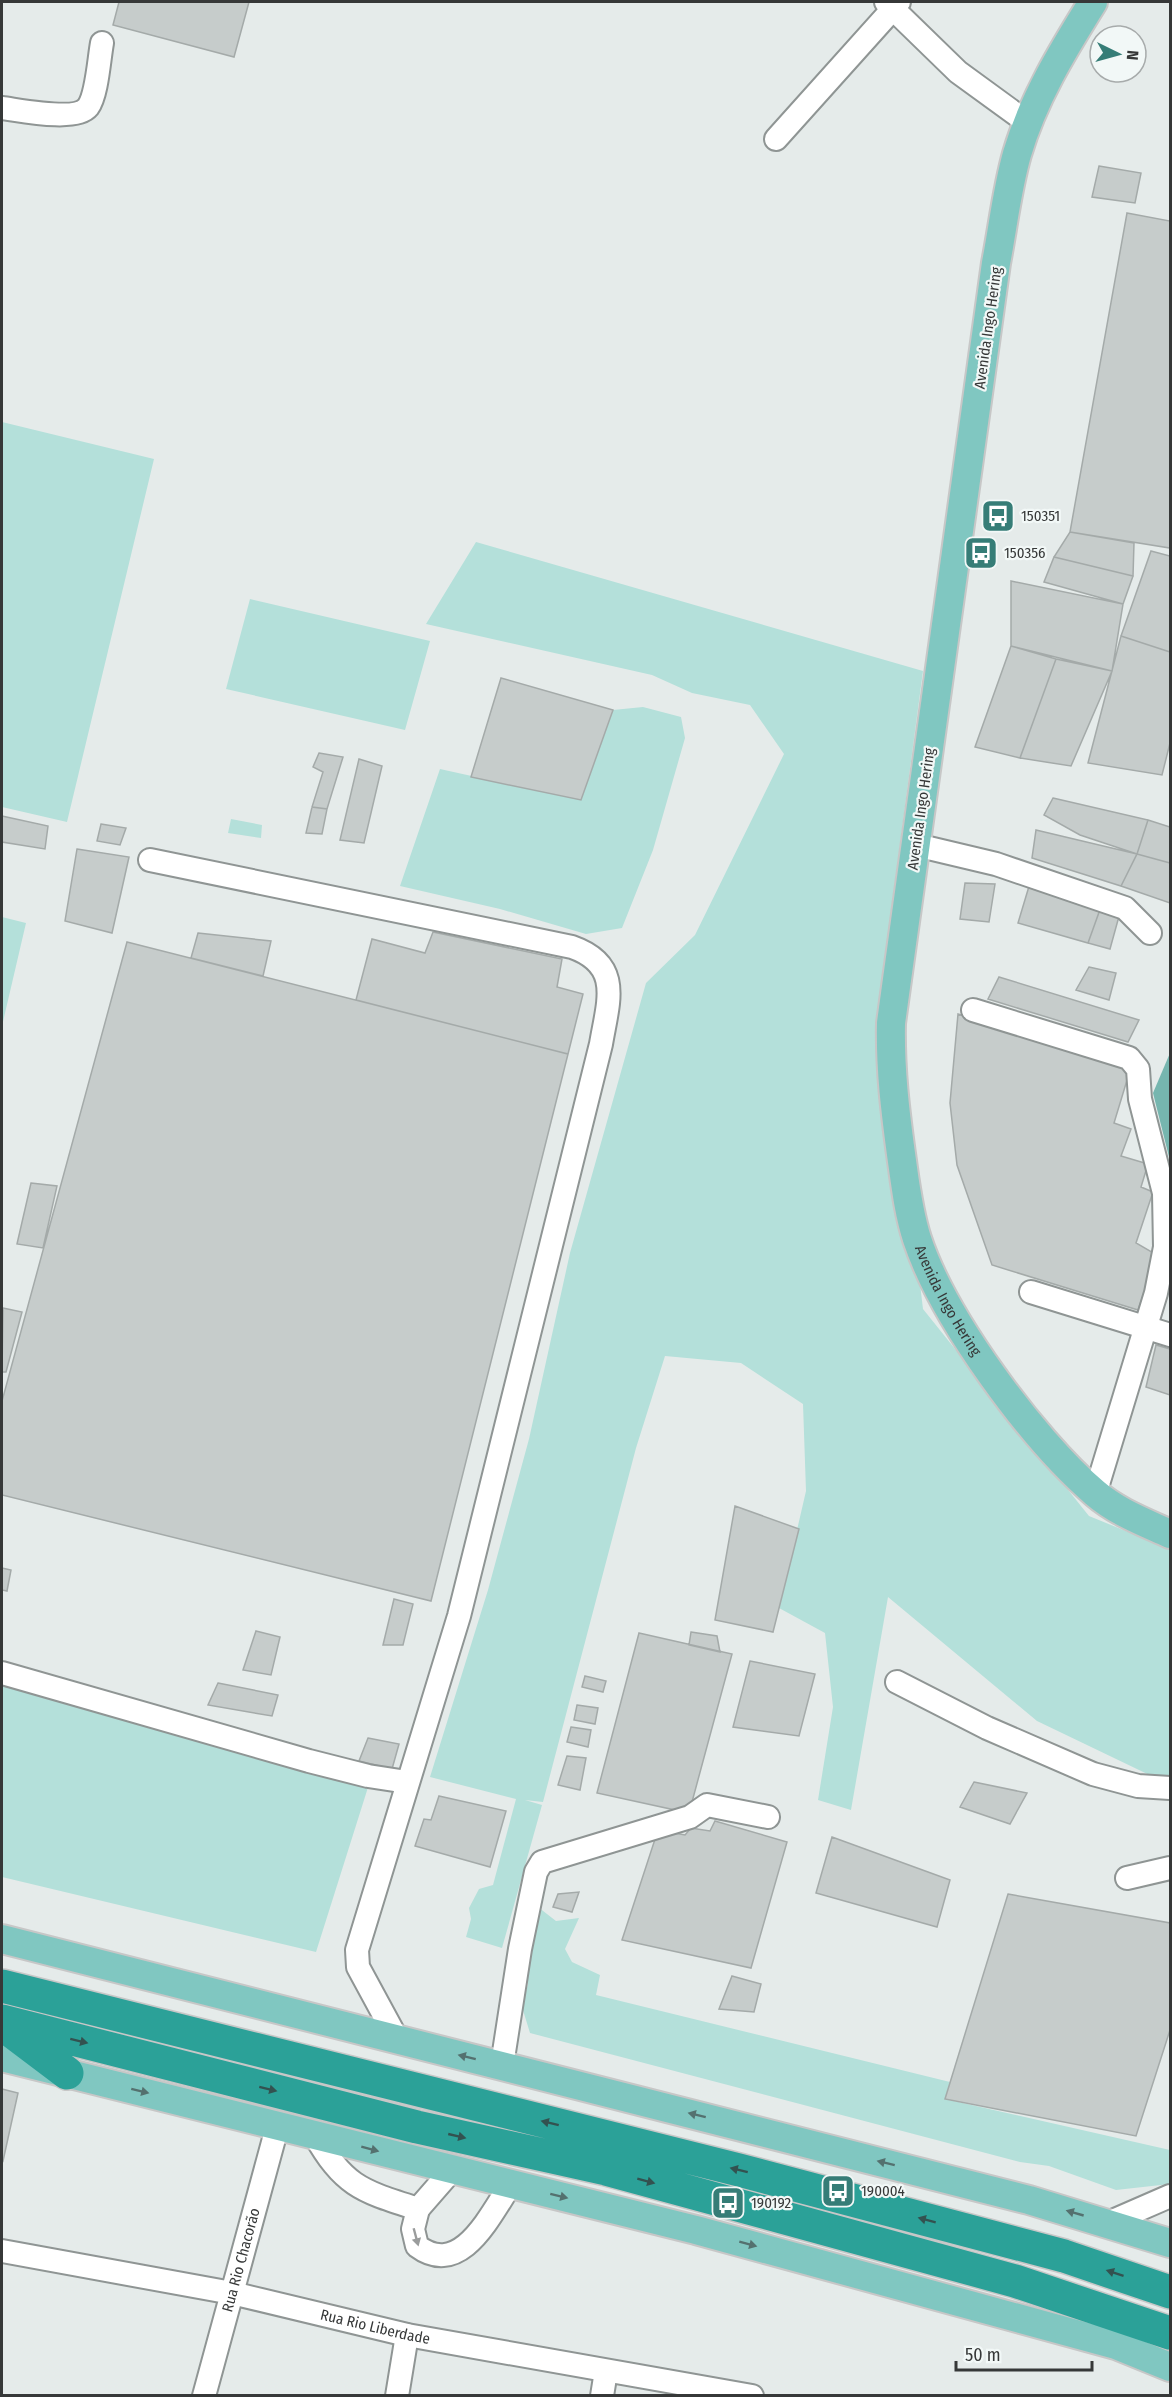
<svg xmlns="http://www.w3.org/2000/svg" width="1172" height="2397" viewBox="0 0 1172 2397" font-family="'Fira Sans Condensed',sans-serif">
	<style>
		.green { fill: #b4e0da }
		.forest { fill: #76b6af }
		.building { fill: #c6cccb; stroke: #a4aaa9; stroke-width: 1.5 }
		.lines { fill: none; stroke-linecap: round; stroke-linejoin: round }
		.minor-casing { stroke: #8f9594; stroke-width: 26 }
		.major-casing { stroke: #c7c7c7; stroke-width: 32 }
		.highway-casing { stroke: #c7c7c7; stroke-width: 36 }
		.minor { stroke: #fff; stroke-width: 22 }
		.major { stroke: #80c7c1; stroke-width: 28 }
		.highway { stroke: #2ba198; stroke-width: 33 }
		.oneway { fill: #335250 }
		.oneway2 { fill: #54716f }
		.oneway3 { fill: #9a9c9c }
		.labels { text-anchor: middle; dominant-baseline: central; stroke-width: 4.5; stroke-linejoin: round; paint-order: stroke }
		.street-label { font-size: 15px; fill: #363838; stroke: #f2f8f7 }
		.poi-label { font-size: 15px; fill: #363838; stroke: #f2f8f7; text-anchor: start }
	</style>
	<rect width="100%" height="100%" fill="#e5ebea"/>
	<path class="green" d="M2,422L154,459L67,822L2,807Z
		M476,542L923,671L883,972L923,1309L1089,1516L1170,1549V1781L1164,1782L1037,1721L888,1597L851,1810L818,1800L833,1707L825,1633L779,1608L806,1491L803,1404L741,1363L665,1356L636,1448L543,1802L525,1800L542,1805L502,1948L466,1937L471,1919L469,1908L479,1889L493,1885L516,1799L430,1777L488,1590L529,1439L570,1253L646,983L695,935L784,754L750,705L692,693L652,675L426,624Z
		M250,599L430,641L405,730L226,689Z
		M643,707L681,717L685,738L653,850L622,928L586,934L500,909L400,886L440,769L581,800L613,710Z
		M231,819L262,825L261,838L228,833Z
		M2,917L26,923L2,1026Z
		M2,1676L370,1781L316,1952L2,1877Z
		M538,1907L556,1921L579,1918L565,1949L572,1962L600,1975L596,1995L950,2082L945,2099L1170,2150V2184L1116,2190L1049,2166L1020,2162L530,2033L522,2007L528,1984L527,1940Z"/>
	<path class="forest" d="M1170,1053V1161L1153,1093Z"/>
	<path class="building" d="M119,2H249L234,57L113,25Z
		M1099,166L1141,173L1135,203L1092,197Z
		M1127,213L1170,221V548L1070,532Z
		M1070,532L1134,543L1133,576L1054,557Z
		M1151,551L1170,556V652L1121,636Z
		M1054,557L1133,576L1123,604L1044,582Z
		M1011,581L1123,604L1112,671L1011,646Z
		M1121,636L1170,652V743L1162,775L1088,763Z
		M1011,646L1056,659L1020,758L975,747Z
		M1056,659L1112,671L1071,766L1020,758Z
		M501,678L613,710L581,800L471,777Z
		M319,753L343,757L327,809L312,807L323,772L313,767Z
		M359,759L382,766L364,843L340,840Z
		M1053,798L1148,820L1137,854L1080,835L1044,815Z
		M312,807L327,809L322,834L306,833Z
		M2,816L48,826L45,849L2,842Z
		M1148,820L1170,827V863L1137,854Z
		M101,824L126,828L120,845L97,841Z
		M1036,830L1137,854L1121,886L1032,858Z
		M77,849L129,857L112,933L65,921Z
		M1137,854L1170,863V903L1121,886Z
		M965,883L995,884L989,922L960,919Z
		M1030,883L1102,904L1088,943L1018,923Z
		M1102,904L1121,909L1110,949L1088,943Z
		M433,932L562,959L557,987L583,994L568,1054L356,1000L372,939L425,953Z
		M198,933L271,941L263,976L191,958Z
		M127,942L568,1054L431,1601L2,1495V1401Z
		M1089,967L1116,973L1109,1000L1076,990Z
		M999,977L1139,1020L1128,1042L988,999Z
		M958,1014L1131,1067L1114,1123L1131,1129L1121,1156L1148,1164L1141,1187L1153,1192L1136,1243L1157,1255L1138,1310L992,1265L957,1165L950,1103Z
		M31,1183L57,1186L43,1248L17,1244Z
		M3,1308L22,1312L6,1372H2Z
		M1156,1345L1170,1349V1395L1146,1387Z
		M735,1506L799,1529L773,1632L715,1620Z
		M2,1568L11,1570L7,1591L2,1590Z
		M394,1599L413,1604L403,1645H383Z
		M256,1631L280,1637L271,1675L243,1670Z
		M691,1632L717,1636L720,1652L689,1645Z
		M639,1633L732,1654L689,1813L597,1793Z
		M750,1661L815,1674L799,1736L733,1727Z
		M585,1676L606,1681L603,1692L582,1687Z
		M218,1683L278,1695L272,1716L208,1705Z
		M577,1705L598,1708L595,1724L574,1720Z
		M571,1727L591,1730L588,1747L567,1742Z
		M368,1738L399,1744L392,1769L359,1761Z
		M567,1756L586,1758L580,1790L558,1785Z
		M974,1782L1027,1793L1010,1824L960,1807Z
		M439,1796L506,1811L490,1867L415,1846L424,1819L431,1820Z
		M715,1821L787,1842L751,1968L622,1940L658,1830L685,1835L691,1828L710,1831Z
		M832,1837L950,1880L937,1927L816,1893Z
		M579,1892L572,1912L553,1907L558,1894Z
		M1008,1894L1170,1923V2030L1136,2136L945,2099Z
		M732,1976L761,1984L754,2012L719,2009Z
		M2,2089L18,2093L3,2161L2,2160Z"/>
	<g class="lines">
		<defs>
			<g id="minor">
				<path d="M886,2L958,72L1028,123"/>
				<path d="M2,108C19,110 76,122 88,107C97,95 99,59 102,43"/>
				<path d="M776,139L899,2"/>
				<path d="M916,845L996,864L1125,908L1150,933"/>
				<path d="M150,860L572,947C623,965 608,1002 601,1044L459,1616L357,1950L358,1967L397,2039"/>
				<path d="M973,1010L1129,1058L1138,1069L1140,1099L1164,1193L1165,1247L1156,1293L1095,1494"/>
				<path d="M1031,1292L1170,1335"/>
				<path d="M2,1673L309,1761L368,1776L407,1782"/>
				<path d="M897,1682L987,1728L1093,1774L1138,1786L1170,1788"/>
				<path d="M1127,1878L1170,1868"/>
				<path d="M502,2065L520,1949L536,1872L542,1862L690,1817L707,1805L768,1817"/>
				<path d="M314,2134C344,2187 362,2191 418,2209L413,2229L417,2246C461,2279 490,2215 511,2184"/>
				<path d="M418,2209L452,2170"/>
				<path d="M1108,2223L1170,2196"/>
				<path id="s1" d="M2,2251L232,2293L407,2335L752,2396"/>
				<path id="s2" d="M204,2396L278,2124"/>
				<path d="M397,2396L407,2335"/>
				<path d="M602,2396L606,2371"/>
			</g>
			<g id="major">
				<path id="s3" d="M1093,2C1063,50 1033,99 1017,154C1007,189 1003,227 996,263L891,1023C890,1068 895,1110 901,1154C905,1182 908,1211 917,1239C943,1318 1032,1439 1095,1493C1117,1512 1144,1522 1170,1534"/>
				<path d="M2,1939L1029,2200L1170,2243"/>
				<path d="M2,2057L696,2230L1116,2345L1170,2367"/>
			</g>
			<path id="highway" d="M2,1986L739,2170L1064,2256L1170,2292
				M2,2021L417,2127L606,2169L1015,2281L1170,2333
				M10,2030L67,2073"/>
		</defs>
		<use href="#minor" class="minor-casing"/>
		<use href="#major" class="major-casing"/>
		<use href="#highway" class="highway-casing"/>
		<use href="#minor" class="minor"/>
		<use href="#major" class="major"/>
		<use href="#highway" class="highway"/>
	</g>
	<defs><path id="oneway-solid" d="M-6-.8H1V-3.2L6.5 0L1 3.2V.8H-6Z" transform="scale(1.5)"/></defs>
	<g class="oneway">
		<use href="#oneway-solid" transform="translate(79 2041) rotate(14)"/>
		<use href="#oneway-solid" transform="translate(268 2089) rotate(14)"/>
		<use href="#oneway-solid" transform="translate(550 2123) rotate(-166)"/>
		<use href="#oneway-solid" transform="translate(457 2136) rotate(13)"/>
		<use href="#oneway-solid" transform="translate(739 2170) rotate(-166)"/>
		<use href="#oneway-solid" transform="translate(646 2181) rotate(15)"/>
		<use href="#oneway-solid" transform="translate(927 2220) rotate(-165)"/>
		<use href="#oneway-solid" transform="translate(1115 2273) rotate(-162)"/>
	</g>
	<g class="oneway2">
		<use href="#oneway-solid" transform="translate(467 2057) rotate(-166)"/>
		<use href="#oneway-solid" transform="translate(140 2091) rotate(14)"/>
		<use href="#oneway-solid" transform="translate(697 2115) rotate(-166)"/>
		<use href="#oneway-solid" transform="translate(370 2149) rotate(15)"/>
		<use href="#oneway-solid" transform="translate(886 2163) rotate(-166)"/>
		<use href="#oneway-solid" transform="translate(559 2196) rotate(14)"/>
		<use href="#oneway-solid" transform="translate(1075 2213) rotate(-164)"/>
		<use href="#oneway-solid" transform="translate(748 2244) rotate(15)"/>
	</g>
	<use class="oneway3" href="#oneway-solid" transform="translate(416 2237) rotate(75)"/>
	<defs>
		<symbol id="bus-square" viewBox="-11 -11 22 22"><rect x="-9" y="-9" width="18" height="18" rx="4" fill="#367d77" stroke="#f2f8f7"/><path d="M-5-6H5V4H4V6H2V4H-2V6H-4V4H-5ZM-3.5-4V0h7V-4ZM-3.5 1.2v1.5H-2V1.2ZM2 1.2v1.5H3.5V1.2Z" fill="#fff"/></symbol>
	</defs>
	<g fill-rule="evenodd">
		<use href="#bus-square" x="979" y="497" width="38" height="38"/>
		<use href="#bus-square" x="962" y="534" width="38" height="38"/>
		<use href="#bus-square" x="819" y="2172" width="38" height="38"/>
		<use href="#bus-square" x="709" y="2184" width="38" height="38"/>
	</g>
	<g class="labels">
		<g class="street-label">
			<text transform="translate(988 328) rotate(-82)">Avenida Ingo Hering</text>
			<text transform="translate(921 809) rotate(-82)">Avenida Ingo Hering</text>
			<text stroke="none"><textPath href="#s3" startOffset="1336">Avenida Ingo Hering</textPath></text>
			<text stroke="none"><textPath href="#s2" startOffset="141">Rua Rio Chacorão</textPath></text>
			<text stroke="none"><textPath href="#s1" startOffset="381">Rua Rio Liberdade</textPath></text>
		</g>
		<g class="poi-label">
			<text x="1021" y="516">150351</text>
			<text x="1004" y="553">150356</text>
			<text x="861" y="2191">190004</text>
			<text x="751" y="2203">190192</text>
		</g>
	</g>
	<rect width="1172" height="2397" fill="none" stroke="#363838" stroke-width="6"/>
	<g transform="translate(1118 54) rotate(95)"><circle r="28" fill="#f2f8f7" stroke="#a7abab" stroke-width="1.5"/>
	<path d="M0-4.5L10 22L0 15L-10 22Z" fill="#367d77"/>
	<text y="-9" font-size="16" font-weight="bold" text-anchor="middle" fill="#363838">N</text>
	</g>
	<path d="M956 2361v9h136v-9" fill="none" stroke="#363838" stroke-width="3"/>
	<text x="965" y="2361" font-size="18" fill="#363838" stroke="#f2f8f7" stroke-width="4.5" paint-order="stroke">50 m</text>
</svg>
